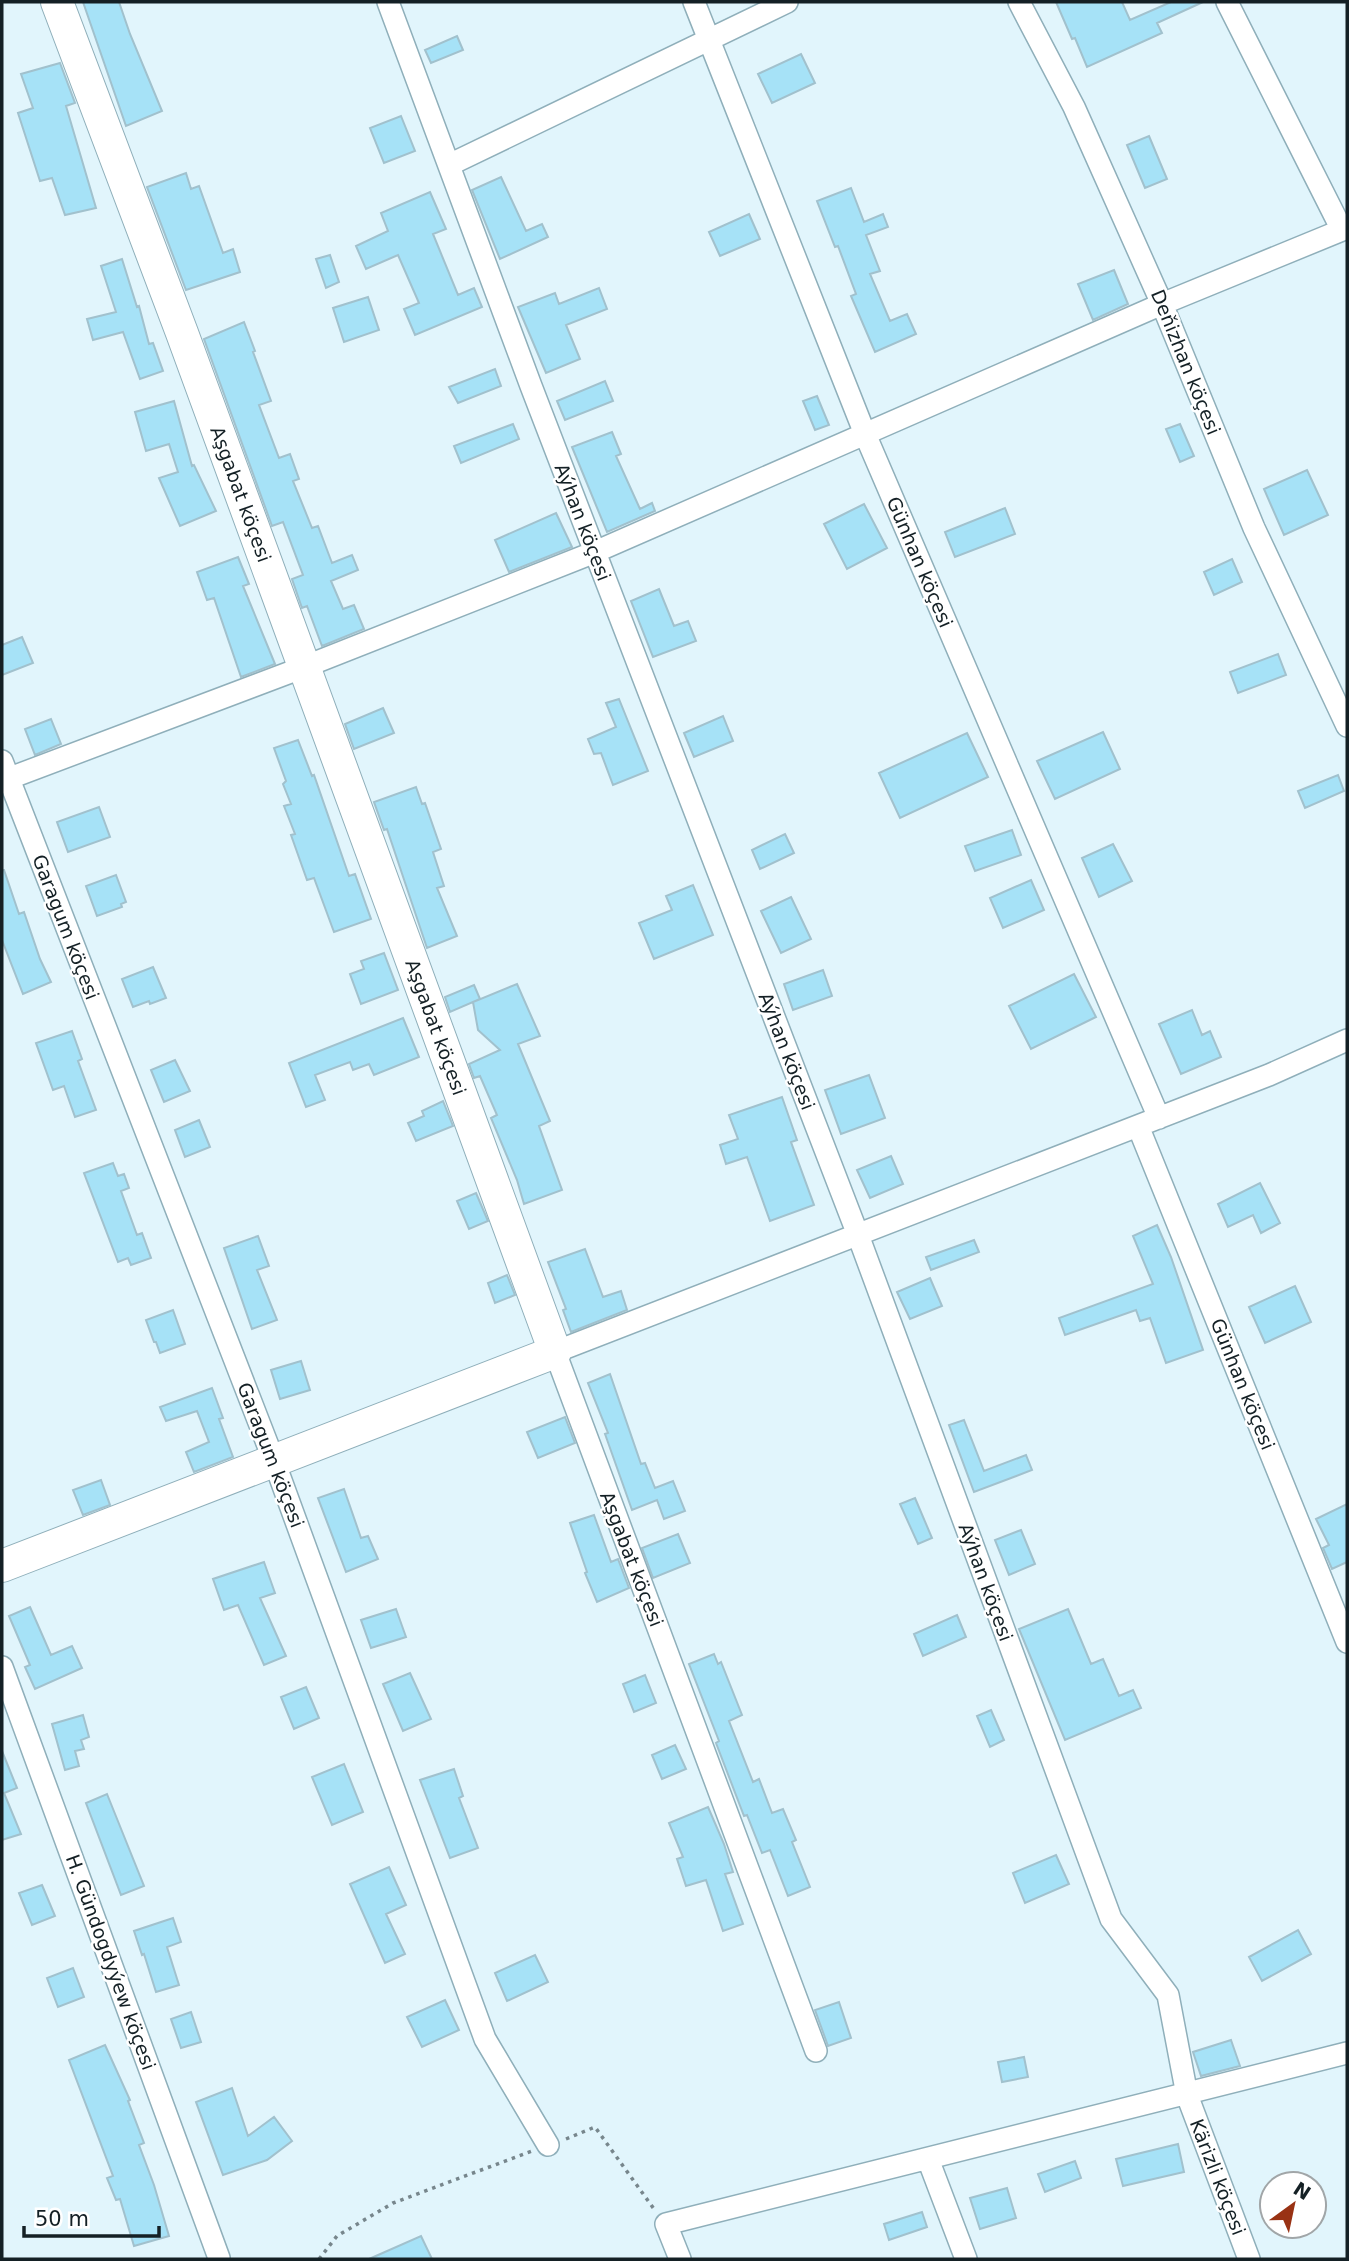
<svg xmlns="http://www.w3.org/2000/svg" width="1349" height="2261" viewBox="0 0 1349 2261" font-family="'DejaVu Sans',sans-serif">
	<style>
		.building { fill: #a6e2f7; stroke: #a1c1cd; stroke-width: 2 }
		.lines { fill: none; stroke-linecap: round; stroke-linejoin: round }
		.street-casing { stroke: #8fafba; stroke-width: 24 }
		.secondary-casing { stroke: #8fafba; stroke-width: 34 }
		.path { stroke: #77868c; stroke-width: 3.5; stroke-dasharray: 3.5 5; stroke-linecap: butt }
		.street { stroke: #fff; stroke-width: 21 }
		.secondary { stroke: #fff; stroke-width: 32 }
		.labels { text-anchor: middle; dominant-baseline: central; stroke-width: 5; stroke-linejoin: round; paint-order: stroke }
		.street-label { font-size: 19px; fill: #142025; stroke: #fff }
	</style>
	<rect width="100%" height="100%" fill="#e1f5fc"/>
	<path class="building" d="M83,2H119L130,34L162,111L126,126Z
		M1056,2H1122L1130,20L1171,2H1203L1157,23L1162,33L1087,67L1075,38L1072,39Z
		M457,36L463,50L431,63L425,50Z
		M801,54L815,83L772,103L758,74Z
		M60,63L75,103L66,106L96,208L65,215L52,178L40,181L18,113L33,108L21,74Z
		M401,116L415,151L384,163L370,128Z
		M1149,136L1167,179L1145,188L1127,145Z
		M186,173L191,189L199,186L223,253L233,249L240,272L186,290L147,187Z
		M501,177L526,231L542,224L548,237L500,259L472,190Z
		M851,188L864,222L883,214L888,227L866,235L880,271L870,274L890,321L907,314L916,334L875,352L851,296L856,294L838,246L835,247L817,201Z
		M430,192L446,229L433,234L458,295L474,288L482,307L415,335L404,309L419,303L398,255L366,269L356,246L388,231L381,213Z
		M749,214L760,239L720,256L709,232Z
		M330,255L339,282L326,288L316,259Z
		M122,259L137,307L139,306L149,344L153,343L163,371L140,379L123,332L93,340L87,319L116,312L101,266Z
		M1114,270L1128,304L1093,320L1078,284Z
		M599,288L607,309L566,325L580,359L546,373L518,307L555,293L559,304Z
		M368,297L379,330L344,342L333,308Z
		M244,322L255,351L253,352L271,401L259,405L279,458L290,454L299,479L293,481L312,528L318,526L332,563L352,555L358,570L331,581L343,609L354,605L364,629L322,646L307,606L302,608L292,579L303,575L283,522L272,526L204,339Z
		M495,369L501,386L458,403L449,387Z
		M605,381L613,401L565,420L557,401Z
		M817,396L829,425L815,430L803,401Z
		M174,401L192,466L194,465L216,511L180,526L159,478L178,472L169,444L146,451L135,412Z
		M513,424L519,439L461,463L454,446Z
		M1180,424L1194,456L1180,462L1166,429Z
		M612,432L621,454L616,456L640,509L652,503L655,511L607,532L572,447Z
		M1307,470L1328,515L1284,535L1264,489Z
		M864,504L887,548L847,569L824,524Z
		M1005,508L1015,534L955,557L945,532Z
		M556,513L572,547L509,572L495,540Z
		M238,557L249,584L243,586L275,664L241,677L214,598L207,600L197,572Z
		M1232,559L1242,582L1214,595L1204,572Z
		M659,589L674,626L688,621L696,641L653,657L631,601Z
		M22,637L33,663L2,675V645Z
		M1278,654L1286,675L1238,693L1230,672Z
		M619,699L648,771L613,785L601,753L594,754L588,739L616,727L606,703Z
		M383,708L394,733L354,749L345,724Z
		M723,716L733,741L694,757L684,733Z
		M51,719L61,744L35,755L25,729Z
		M1103,732L1120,769L1055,799L1037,761Z
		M967,733L988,777L900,818L879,773Z
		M298,740L312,776L314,775L349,876L355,874L371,919L334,932L314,878L307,880L291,835L295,834L284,806L291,804L283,784L286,781L274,748Z
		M1338,775L1344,791L1305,808L1298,791Z
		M416,787L422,804L425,803L441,849L433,852L444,886L437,888L457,936L427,948L387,829L384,830L374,802Z
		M99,807L110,837L68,852L57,822Z
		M1012,830L1021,855L975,871L965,846Z
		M785,834L794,853L760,869L752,850Z
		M1113,844L1132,881L1099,897L1082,858Z
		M2,870H4L19,914L24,912L40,959L51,982L23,994L2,940Z
		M116,875L126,902L121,904L122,907L97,916L86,886Z
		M1031,880L1044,910L1003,928L990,898Z
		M693,885L713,935L654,959L639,923L672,910L666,896Z
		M791,897L811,939L781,953L761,911Z
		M384,953L398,990L361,1004L350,974L364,969L361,961Z
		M153,967L166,998L150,1004L149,1001L133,1007L122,979Z
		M823,970L832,996L793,1010L784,984Z
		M1074,974L1096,1017L1031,1049L1009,1006Z
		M517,984L540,1036L518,1044L550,1121L539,1126L562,1190L524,1204L517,1180L491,1118L497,1115L480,1076L474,1078L469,1064L500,1050L478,1030L473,1002Z
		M474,985L480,999L450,1012L445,997Z
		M1192,1010L1202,1035L1210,1031L1221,1057L1181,1074L1159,1024Z
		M403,1018L419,1057L374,1075L369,1064L353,1070L350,1062L315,1075L325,1100L306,1107L289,1063Z
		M72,1031L82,1059L78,1061L96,1110L75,1117L64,1086L53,1090L36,1043Z
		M175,1060L190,1091L164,1102L151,1070Z
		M869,1075L885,1118L841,1134L825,1090Z
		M782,1097L797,1140L791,1142L814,1205L770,1221L747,1157L726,1164L720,1145L738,1139L729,1115Z
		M443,1101L453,1126L416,1141L408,1123L424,1116L422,1111Z
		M199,1120L210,1147L185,1157L175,1130Z
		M891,1156L903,1184L870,1198L857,1170Z
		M113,1163L118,1176L124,1174L129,1188L121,1191L137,1235L142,1233L151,1258L131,1265L128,1258L118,1262L84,1173Z
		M1260,1183L1280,1223L1261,1233L1253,1215L1228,1227L1218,1204Z
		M476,1193L488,1221L469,1229L457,1201Z
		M1157,1225L1171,1257L1203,1350L1166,1363L1150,1318L1140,1321L1136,1310L1065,1335L1059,1318L1153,1284L1133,1236Z
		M258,1236L269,1266L257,1270L277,1320L252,1329L224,1248Z
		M974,1240L979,1252L931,1270L926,1257Z
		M585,1249L603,1297L621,1291L627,1310L571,1332L563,1310L566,1309L548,1262Z
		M507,1275L515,1295L495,1303L488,1283Z
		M930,1278L942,1306L910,1319L897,1292Z
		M1295,1286L1311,1322L1265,1343L1249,1307Z
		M173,1310L185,1344L160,1353L156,1342H154L146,1320Z
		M301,1361L310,1390L280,1399L271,1370Z
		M610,1374L641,1464L645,1463L655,1488L673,1481L685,1511L664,1519L657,1500L632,1510L605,1434L608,1433L588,1383Z
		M212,1388L223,1418L219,1419L233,1457L194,1472L186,1452L209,1442L197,1411L166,1421L160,1407Z
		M565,1417L575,1443L538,1458L527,1432Z
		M964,1420L984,1471L1026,1455L1032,1470L974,1492L949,1425Z
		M101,1480L110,1505L83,1515L73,1490Z
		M344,1489L361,1538L368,1536L378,1559L346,1572L318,1498Z
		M915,1498L932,1538L918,1544L900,1504Z
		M1347,1504V1562L1332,1569L1323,1548L1329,1545L1316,1519Z
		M594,1515L611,1562L618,1559L629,1588L597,1602L585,1573L587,1572L570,1523Z
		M1021,1530L1035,1564L1009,1575L995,1540Z
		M678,1534L690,1563L653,1578L642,1548Z
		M264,1562L275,1593L260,1598L286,1656L264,1665L238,1605L224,1610L213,1579Z
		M30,1607L51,1655L72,1646L82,1668L35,1689L25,1667L30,1665L9,1616Z
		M396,1609L406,1637L371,1648L361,1620Z
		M1068,1609L1091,1664L1103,1659L1119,1696L1133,1690L1141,1708L1065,1740L1019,1629Z
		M957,1615L966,1637L923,1656L914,1634Z
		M714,1654L718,1664L721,1662L742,1715L729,1721L753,1782L759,1779L772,1813L783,1809L796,1840L792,1842L810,1887L788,1896L770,1850L762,1853L747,1815L744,1816L716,1743L719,1741L689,1664Z
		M410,1673L431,1719L403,1731L383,1684Z
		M645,1675L656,1703L634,1712L623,1684Z
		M306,1687L319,1718L294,1729L281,1697Z
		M991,1710L1004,1740L990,1747L977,1716Z
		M83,1715L89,1737L81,1740L84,1749L75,1751L79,1766L65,1770L52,1724Z
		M675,1745L686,1769L662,1779L652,1755Z
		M2,1751L17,1788L4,1793L21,1834L2,1840Z
		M344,1764L363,1812L332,1825L312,1777Z
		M454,1769L463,1796L459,1798L478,1848L450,1858L420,1780Z
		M107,1794L144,1886L121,1895L86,1803Z
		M708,1807L724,1844L733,1872L725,1874L743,1924L723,1931L706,1880L686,1886L677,1859L683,1857L669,1823Z
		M1056,1855L1069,1884L1025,1903L1013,1873Z
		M389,1867L406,1905L386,1914L405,1954L385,1963L350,1884Z
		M42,1885L55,1916L32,1925L19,1893Z
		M173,1918L181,1942L167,1947L179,1985L156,1992L144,1954L142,1955L134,1931Z
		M1298,1930L1311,1954L1262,1981L1249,1957Z
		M535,1955L548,1982L507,2001L495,1973Z
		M73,1968L84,1997L58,2007L47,1978Z
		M445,2000L459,2030L422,2047L407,2017Z
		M839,2002L851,2038L828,2046L815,2010Z
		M191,2012L201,2042L181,2048L171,2019Z
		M1231,2040L1240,2066L1201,2076L1193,2052Z
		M105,2045L130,2100L128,2101L144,2143L139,2145L154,2185L169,2236L134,2246L120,2199L116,2200L107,2178L113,2176L69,2060Z
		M1024,2057L1028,2077L1002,2082L998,2062Z
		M232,2088L248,2136L274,2117L292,2141L267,2160L223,2175L196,2102Z
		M1178,2144L1184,2172L1123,2186L1116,2159Z
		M1075,2161L1081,2178L1045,2192L1038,2174Z
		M1007,2188L1016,2218L980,2229L970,2198Z
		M922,2212L927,2227L889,2240L884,2224Z
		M421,2236L432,2259H369Z"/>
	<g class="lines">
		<defs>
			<path id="street" d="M388,2L531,386L858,1235L1111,1919L1168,1995L1187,2095L1249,2259
				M694,2L865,434L1159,1118
				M1019,2L1074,107L1162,304L1254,528L1347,726
				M1227,2L1342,230
				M449,165L787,2
				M2,761L274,1461L485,2039L548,2145
				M2,781L304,667L595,552L1162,304L1347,228
				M1138,1126L1347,1642
				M2,1667L219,2258
				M816,2051L555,1352L1269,1075L1347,1040
				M928,2159L966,2259
				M680,2259L666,2224L1347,2053"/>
			<path id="secondary" d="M2,1566L555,1352L182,333L57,2"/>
		</defs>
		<use href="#street" class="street-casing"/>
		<use href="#secondary" class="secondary-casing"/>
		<path class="path" d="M566,2139L595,2127L654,2209
			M319,2259L337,2236L393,2203L532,2151"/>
		<use href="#street" class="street"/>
		<use href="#secondary" class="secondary"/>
	</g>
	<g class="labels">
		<g class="street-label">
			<text transform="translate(1186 362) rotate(68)">Deňizhan köçesi</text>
			<text transform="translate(241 494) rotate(70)">Aşgabat köçesi</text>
			<text transform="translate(583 522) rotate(69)">Aýhan köçesi</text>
			<text transform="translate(920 562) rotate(67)">Günhan köçesi</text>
			<text transform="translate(66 927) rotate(69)">Garagum köçesi</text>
			<text transform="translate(436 1027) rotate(70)">Aşgabat köçesi</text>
			<text transform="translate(787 1051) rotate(69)">Aýhan köçesi</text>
			<text transform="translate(1243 1384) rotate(68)">Günhan köçesi</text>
			<text transform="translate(271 1455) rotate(69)">Garagum köçesi</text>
			<text transform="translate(632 1559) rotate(69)">Aşgabat köçesi</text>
			<text transform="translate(986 1582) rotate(70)">Aýhan köçesi</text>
			<text transform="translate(111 1962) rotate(70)">H. Gündogdyýew köçesi</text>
			<text transform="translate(1218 2177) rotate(69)">Kärizli köçesi</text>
		</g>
	</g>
	<rect width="1349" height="2261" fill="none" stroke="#142025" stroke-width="7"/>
	<g transform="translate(1293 2205) rotate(33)"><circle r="33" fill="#ffffff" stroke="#a1a6a8" stroke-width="2"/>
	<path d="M0-5L12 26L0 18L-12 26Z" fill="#993214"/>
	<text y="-10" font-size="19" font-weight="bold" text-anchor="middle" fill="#142025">N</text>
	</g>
	<path d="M24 2226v10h135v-10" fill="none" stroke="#142025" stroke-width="3.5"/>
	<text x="35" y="2226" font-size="21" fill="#142025" stroke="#ffffff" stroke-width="5" paint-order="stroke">50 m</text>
</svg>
